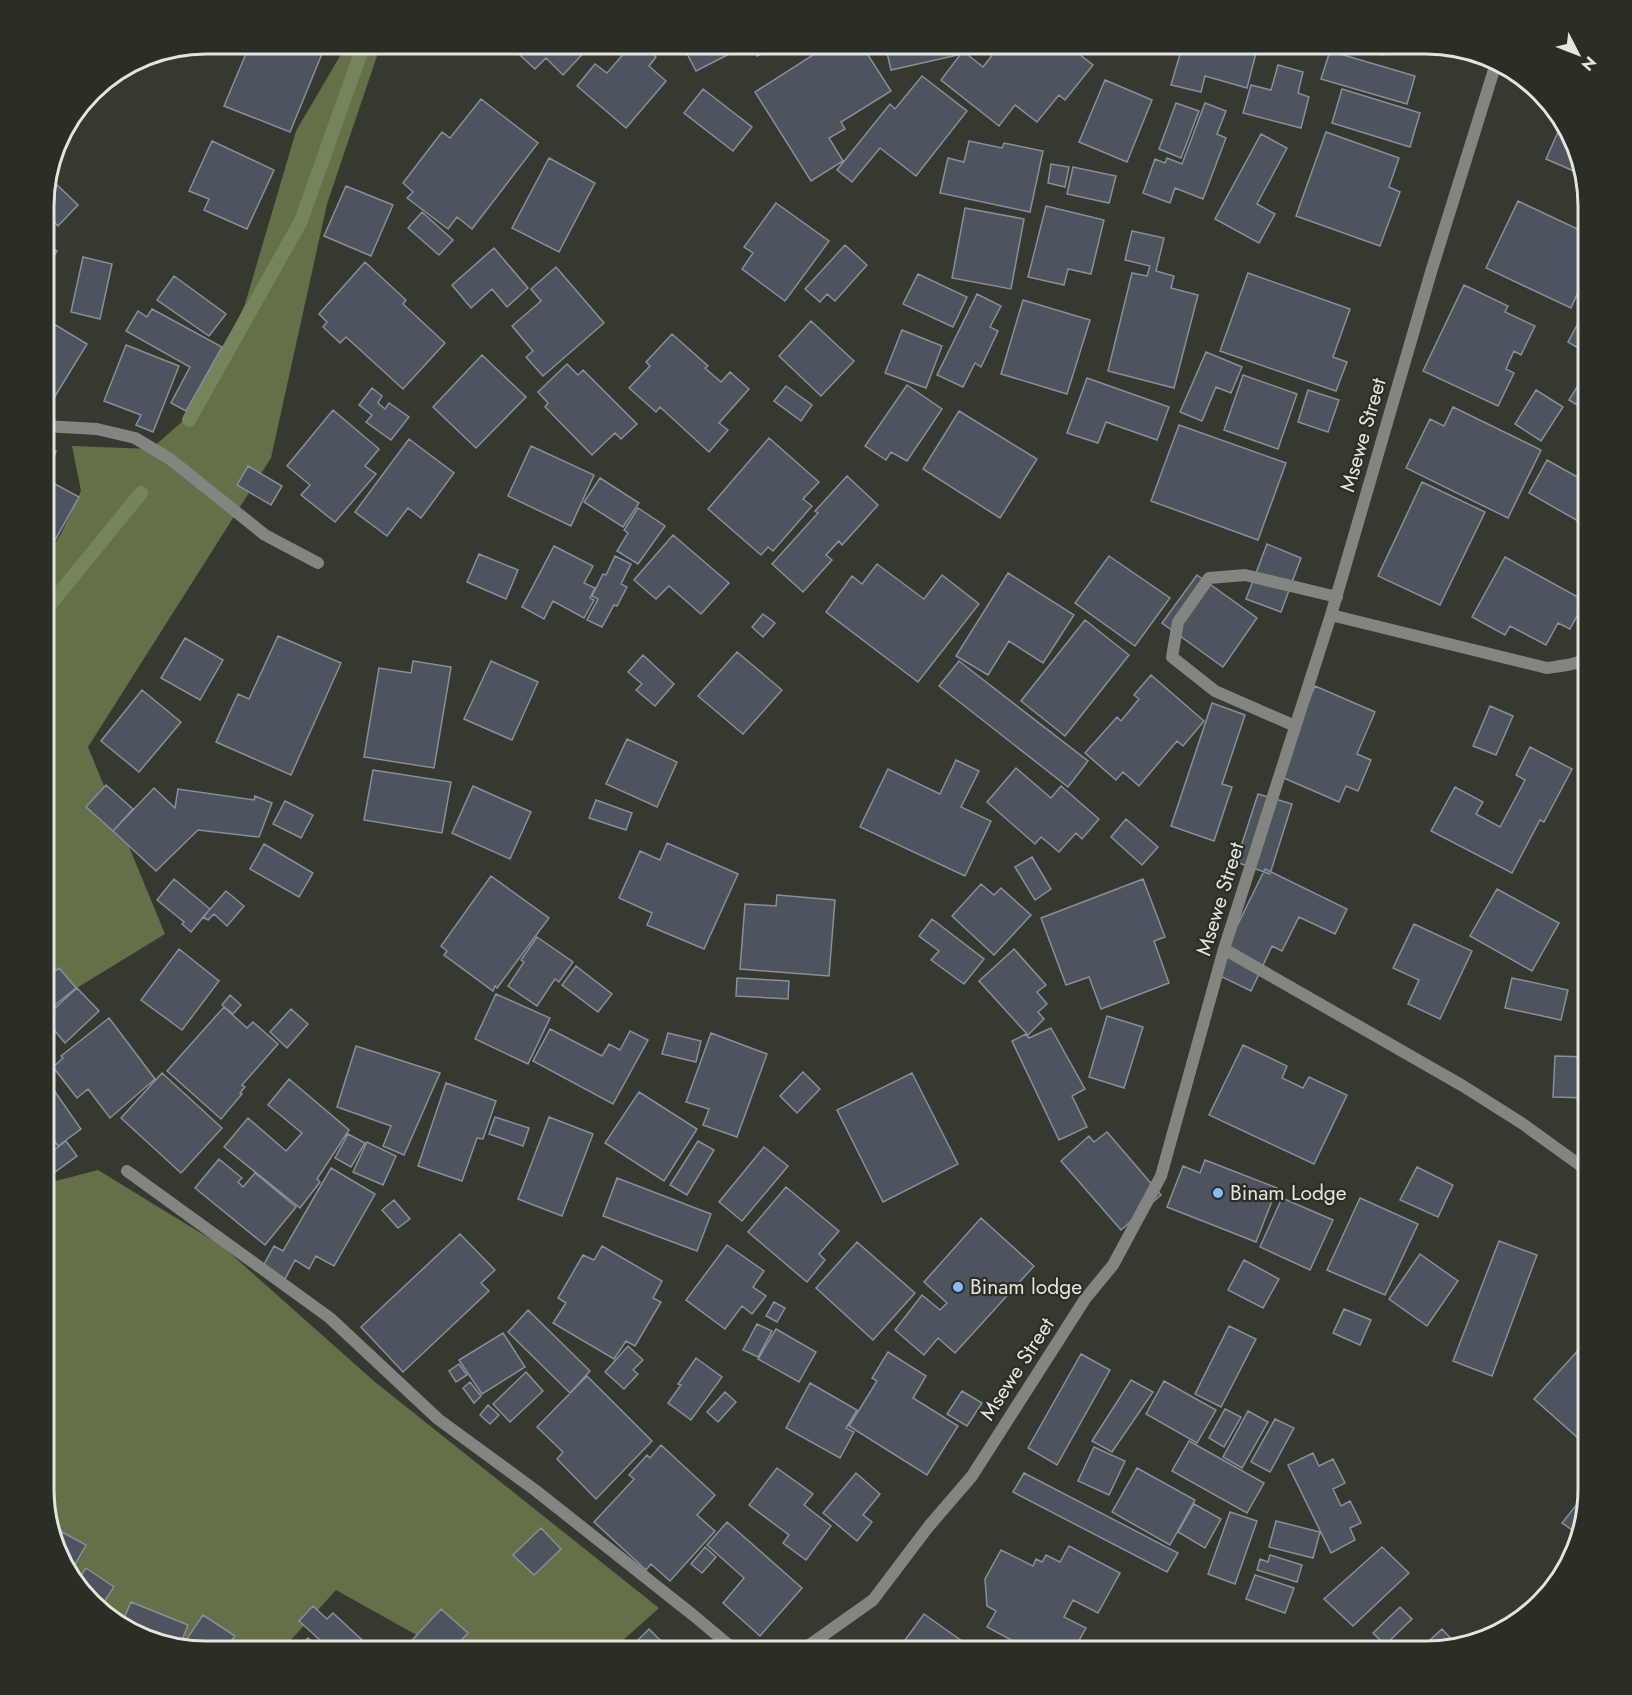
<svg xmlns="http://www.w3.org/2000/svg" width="1632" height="1695" viewBox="0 0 1632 1695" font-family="Jost,sans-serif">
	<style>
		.forest { fill: #637048 }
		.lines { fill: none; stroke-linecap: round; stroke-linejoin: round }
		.stream { stroke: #76845b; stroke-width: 14 }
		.building { fill: #4d545d; stroke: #888f99; stroke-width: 1.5 }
		.lane { stroke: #838580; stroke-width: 12 }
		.street { stroke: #838580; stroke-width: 12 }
		.poi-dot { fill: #86bbfb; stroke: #2b2e25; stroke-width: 2 }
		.labels { text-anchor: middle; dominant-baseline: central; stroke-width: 4.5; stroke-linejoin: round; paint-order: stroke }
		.street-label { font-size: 21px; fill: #e3e5df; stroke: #2b2e25 }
		.poi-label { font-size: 21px; fill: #e3e5df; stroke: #2b2e25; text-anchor: start }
		.rim { fill: none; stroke: #e3e5df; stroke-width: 3 }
	</style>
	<rect width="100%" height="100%" fill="#35392f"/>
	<path class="forest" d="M347,44H381L327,204L271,458L88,747L165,934L44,1008V559L61,534L81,491L72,446L151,449L192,413L207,387L245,304L296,131Z
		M98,1170L222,1246L375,1382L659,1608L611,1651H556L550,1648L547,1651H445L336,1590L281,1651H206L181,1646L93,1603L84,1596L56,1551L44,1489V1184Z"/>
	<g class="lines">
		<path class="stream" d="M189,420L301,221L364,44
			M44,612L141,493"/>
	</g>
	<path class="building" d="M250,44H326L290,132L224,106Z
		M465,44H479L473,50Z
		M508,44H592L563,75L546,58L535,69Z
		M632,44H641L656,57L649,66L666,81L626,128L577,86L595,64L607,73Z
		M682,44H749L696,71Z
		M751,44H774L776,47L757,56Z
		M830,44H861L891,91L841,122L845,129L829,138L843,161L811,181L755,92Z
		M885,44H956L958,55L891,70Z
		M1001,44H1066L1093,65L1065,100L1059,95L1037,122L1015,105L999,126L941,80L963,51L983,67Z
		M1183,44H1224L1256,53L1247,88L1205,76L1201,92L1171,85Z
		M1329,44H1387L1384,55Z
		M1330,51L1415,76L1407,104L1321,79Z
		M1488,58L1497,60L1515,74L1486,65Z
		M1278,65L1303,72L1298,93L1309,97L1301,128L1243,113L1251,85L1271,90Z
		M125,68L116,82L109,78Z
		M922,76L967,111L916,176L880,148L852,182L837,170L890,104L895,109Z
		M1105,80L1152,100L1127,162L1079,142Z
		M99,84L86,106L83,105Z
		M703,89L752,127L733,151L684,113Z
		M1342,89L1420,113L1410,147L1332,123Z
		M481,99L538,143L472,229L457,217L448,229L407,198L413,192L403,183L442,132L450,138Z
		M1176,103L1199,111L1181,158L1159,149Z
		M1205,103L1226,111L1217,134L1226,138L1203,199L1175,188L1170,203L1143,193L1155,159L1165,163L1167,158L1182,164Z
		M1562,123L1580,154L1583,175L1546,159Z
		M1326,132L1399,158L1389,187L1400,192L1380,246L1296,216Z
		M1261,134L1287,148L1257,204L1275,214L1259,243L1215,219Z
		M212,141L274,170L247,229L204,210L209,199L189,191Z
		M969,141L1002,148L1004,143L1043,151L1030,212L940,193L948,158L964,162Z
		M549,158L595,183L559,252L512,228Z
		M1051,164L1069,167L1065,187L1048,183Z
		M1073,167L1116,176L1109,203L1067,194Z
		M52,180L78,205L58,226L44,212V195L46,186Z
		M346,186L393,205L371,256L324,236Z
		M1518,201L1588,234V246L1578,268L1587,272L1571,308L1486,268Z
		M776,203L829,241L785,301L742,269L753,253L744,247Z
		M1046,206L1104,220L1091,274L1068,269L1064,285L1028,277Z
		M965,208L1024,219L1011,289L952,278Z
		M422,212L453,240L439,255L408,228Z
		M1132,231L1164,238L1156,271L1174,276L1171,288L1198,295L1174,388L1108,371L1132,273L1147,276L1150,266L1125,260Z
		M44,243L57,251L44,272Z
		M845,245L867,265L835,301L827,294L820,302L805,289Z
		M494,248L528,288L507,307L492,289L471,308L452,285Z
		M83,257L112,264L100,319L71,312Z
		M365,262L406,300L403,304L445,343L403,389L346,337L340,343L323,327L327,322L319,314Z
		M556,267L604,323L543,376L526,357L533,351L512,326L541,301L531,289Z
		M1248,273L1350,309L1333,357L1347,362L1336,391L1220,351Z
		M918,274L967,297L953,327L903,304Z
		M174,276L226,314L209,336L157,300Z
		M1464,285L1508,306L1505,312L1535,326L1521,355L1514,351L1506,369L1514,373L1498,406L1423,371Z
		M977,294L1001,306L990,327L998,331L981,367L975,363L963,387L937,375Z
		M1023,300L1090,320L1067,394L1001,374Z
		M152,309L222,347L186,411L171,403L190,367L126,331L138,311L147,317Z
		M1583,314L1588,317V354L1568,342Z
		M44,318L87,344L46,411L44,410Z
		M811,321L854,361L821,396L779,356Z
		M902,330L942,346L926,388L885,373Z
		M672,334L708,366L705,368L721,382L730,372L749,389L719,423L728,430L709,452L660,407L656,412L629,388L650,366L646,362Z
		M126,345L179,366L153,432L136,425L141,415L104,401Z
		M1206,352L1242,367L1231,393L1216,387L1202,421L1180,412Z
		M482,355L526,397L476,448L433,407Z
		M567,364L578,375L583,370L637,424L621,439L615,433L592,455L545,407L548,403L538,392Z
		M1243,375L1297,394L1278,449L1224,430Z
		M1087,378L1169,407L1157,440L1106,422L1098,443L1067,433Z
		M1582,379L1588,383V412L1569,400Z
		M907,385L942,409L907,461L891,452L886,460L865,446Z
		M786,386L812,405L801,421L774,401Z
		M372,388L382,396L378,403L385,409L389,403L409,417L391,440L366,422L372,415L359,405Z
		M1308,390L1339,400L1328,432L1298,422Z
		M1536,390L1563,407L1541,441L1515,424Z
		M1453,407L1541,450L1508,518L1406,468L1430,419L1444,426Z
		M333,410L379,449L365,466L376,474L335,522L301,495L310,485L287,466Z
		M959,411L1037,459L1000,518L923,469Z
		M1179,425L1286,463L1258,540L1151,501Z
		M769,438L819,482L803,499L812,506L773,551L768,547L761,555L708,509Z
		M409,439L454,473L421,518L408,508L387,536L355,512Z
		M531,446L594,475L571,526L508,496Z
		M44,447L56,451L49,472L44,470Z
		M1547,460L1588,483V519L1585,525L1529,493Z
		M248,466L282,486L271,505L237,485Z
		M847,476L878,505L842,545L839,541L826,555L832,560L803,592L772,564L818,513L815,511Z
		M44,478L79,497L44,560Z
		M600,478L639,503L623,527L584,502Z
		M1422,482L1485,512L1440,605L1378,576Z
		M638,508L665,526L638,564L617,551L628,533L624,530Z
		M673,535L729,583L701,614L669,586L656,599L634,580Z
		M1267,544L1301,558L1281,612L1246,599Z
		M554,546L593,566L584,583L595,588L590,598L594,600L584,618L553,601L544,619L522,607Z
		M479,554L518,570L506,599L467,582Z
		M615,556L631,564L621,584L627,587L617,606L614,605L602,627L587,620L598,599L592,596L603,574L606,575Z
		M1109,556L1170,598L1135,646L1075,603Z
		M1505,557L1585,601L1570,629L1558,623L1546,645L1510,626L1505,635L1472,617Z
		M877,564L924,599L942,575L979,604L918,682L826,612L852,576L862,584Z
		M1008,573L1074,615L1043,663L1009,641L988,675L956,656Z
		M1197,575L1257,618L1223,667L1162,623Z
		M763,614L775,623L763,637L752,627Z
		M1085,620L1129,655L1065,736L1021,701Z
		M278,636L341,663L291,775L216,742L238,694L249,699Z
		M185,638L223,660L200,700L161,678Z
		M737,652L782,690L743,734L698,696Z
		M643,655L674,684L655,706L636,690L642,684L628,672Z
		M413,661L451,667L434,768L364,757L379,668L411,673Z
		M491,661L538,682L512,740L464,719Z
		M959,661L1088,761L1068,787L939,686Z
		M1151,675L1204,721L1183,746L1177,741L1139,786L1123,772L1116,780L1085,753L1117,717L1121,721L1139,699L1134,695Z
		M1315,686L1375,712L1357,754L1371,760L1358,791L1346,786L1339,802L1277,775Z
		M142,690L181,722L139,772L101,741Z
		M1212,703L1245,715L1222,784L1232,787L1214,841L1171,826Z
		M1490,706L1513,716L1496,755L1473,746Z
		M627,739L677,762L657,807L606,784Z
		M1530,747L1572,769L1544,822L1540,820L1512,873L1431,831L1455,787L1483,802L1476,814L1500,827L1525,780L1516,775Z
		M956,760L979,771L961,807L991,821L965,876L860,827L888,769L940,794Z
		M1016,768L1051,798L1061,786L1099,819L1082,839L1076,833L1059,852L1041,837L1035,844L987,802Z
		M373,770L451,782L442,833L364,820Z
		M106,785L133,809L113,831L86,807Z
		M473,786L531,812L510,859L452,833Z
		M154,788L175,808L178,789L254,800L255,796L272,803L259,837L198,830L156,871L113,831Z
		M1258,794L1292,804L1270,874L1236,862Z
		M596,800L632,813L626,830L589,818Z
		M285,801L313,815L301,838L273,824Z
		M1126,819L1158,847L1142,865L1111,837Z
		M667,843L738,874L704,949L647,925L652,913L619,898L640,851L660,860Z
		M264,844L313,873L299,897L250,869Z
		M1032,857L1051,889L1035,900L1015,867Z
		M1265,869L1347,909L1335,934L1299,917L1282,951L1272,946L1251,991L1214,973Z
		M491,876L549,918L497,988L495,986L493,991L444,955L447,951L441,946Z
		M174,879L210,909L191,932L182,924L184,922L157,900Z
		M1143,879L1165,937L1154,941L1169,983L1101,1009L1089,977L1066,985L1041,918Z
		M981,884L994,895L1001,888L1031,915L994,955L952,916Z
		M1497,889L1559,923L1532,971L1470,936Z
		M226,891L244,906L227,926L214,914L208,920L203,917Z
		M777,895L835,900L829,976L740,969L745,904L776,906Z
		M932,919L984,959L964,984L931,960L939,951L919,936Z
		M1414,924L1472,951L1440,1019L1408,1004L1419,980L1393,968Z
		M537,937L573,962L559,982L555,979L537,1006L508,986L524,962L521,960Z
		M179,949L219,981L182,1030L141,1000Z
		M1014,949L1046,985L1037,992L1047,1004L1038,1012L1044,1019L1028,1035L979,981Z
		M576,966L612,994L598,1012L562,985Z
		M59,968L76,988L44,1014V981Z
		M737,978L789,981L788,999L736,996Z
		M1512,978L1568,990L1561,1020L1505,1008Z
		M77,988L99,1011L65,1043L44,1018Z
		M496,994L550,1018L528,1064L475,1039Z
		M230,995L241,1005L233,1014L222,1005Z
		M224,1007L247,1028L253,1022L278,1044L242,1085L245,1087L240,1093L242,1094L221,1119L167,1071Z
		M291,1009L308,1024L287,1048L270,1032Z
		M1107,1016L1143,1027L1124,1088L1089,1077Z
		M109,1018L155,1079L110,1118L88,1089L77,1098L53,1067L63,1058L61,1056Z
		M1051,1028L1085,1089L1072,1096L1087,1127L1059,1140L1012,1041L1026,1034L1029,1038Z
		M550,1029L602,1056L609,1044L620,1050L630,1031L648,1040L613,1104L533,1061Z
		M668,1033L701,1041L696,1062L662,1054Z
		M711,1033L767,1054L737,1137L703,1125L709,1109L686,1102Z
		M1243,1045L1287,1066L1282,1078L1303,1088L1309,1077L1347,1095L1314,1164L1209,1115Z
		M356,1046L440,1073L404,1155L383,1146L391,1126L337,1107Z
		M1555,1056L1588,1057L1587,1098L1553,1097Z
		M803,1072L820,1089L797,1113L780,1096Z
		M162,1073L222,1128L181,1173L121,1118Z
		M912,1073L958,1164L883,1202L837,1110Z
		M44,1076L81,1129L58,1146L44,1126Z
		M289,1079L349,1130L317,1179L320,1182L300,1208L224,1147L248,1118L286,1151L302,1133L268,1105Z
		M446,1083L496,1101L483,1139L477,1138L462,1181L418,1166Z
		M639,1092L697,1129L664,1181L605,1143Z
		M495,1117L529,1128L523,1146L489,1134Z
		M549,1117L593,1134L562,1216L518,1199Z
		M1107,1132L1161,1195L1121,1230L1061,1161L1089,1136L1094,1142Z
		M348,1134L365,1143L351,1167L335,1158Z
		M66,1141L77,1156L44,1180V1145L49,1142L54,1150Z
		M698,1141L714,1150L687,1195L670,1185Z
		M367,1142L396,1156L383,1185L353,1172Z
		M764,1147L788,1166L742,1221L719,1202Z
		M219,1159L242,1178L238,1182L243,1187L255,1173L296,1207L265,1245L195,1188Z
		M1205,1160L1277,1188L1256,1242L1167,1207L1183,1166L1200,1173Z
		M1417,1167L1453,1185L1438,1217L1400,1200Z
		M331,1168L375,1194L334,1266L316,1256L309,1269L295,1260L284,1281L262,1268L274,1246L283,1251Z
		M617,1178L711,1214L697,1251L603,1216Z
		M786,1187L839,1231L819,1254L825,1260L807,1282L748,1232Z
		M1282,1198L1333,1220L1310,1270L1260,1247Z
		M1360,1198L1418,1224L1385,1295L1327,1270Z
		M394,1200L410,1219L398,1228L382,1210Z
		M981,1218L1034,1266L955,1353L938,1338L924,1355L895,1330L922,1295L940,1310L947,1303L924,1282Z
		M460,1234L495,1270L481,1283L489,1291L403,1372L361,1327Z
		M1499,1241L1537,1255L1492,1376L1453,1361Z
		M857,1242L915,1293L873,1340L816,1288Z
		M727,1245L764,1271L753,1287L766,1296L752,1314L742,1306L725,1329L686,1300Z
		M602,1246L662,1281L653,1298L661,1302L635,1346L626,1341L614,1359L553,1323L566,1303L558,1298L583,1255L594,1260Z
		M1420,1254L1458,1281L1427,1326L1389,1299Z
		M1244,1260L1279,1279L1263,1308L1228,1290Z
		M774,1302L785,1308L777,1322L766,1316Z
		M1344,1309L1371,1320L1360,1345L1333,1333Z
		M528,1310L590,1371L570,1393L508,1332Z
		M757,1324L772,1331L758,1357L743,1350Z
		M1229,1326L1256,1339L1221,1407L1195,1394Z
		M776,1329L816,1352L799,1382L758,1359Z
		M503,1333L525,1367L482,1394L459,1360Z
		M628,1346L643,1360L633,1370L638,1374L624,1389L605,1372Z
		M1582,1346L1588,1352V1444L1587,1446L1534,1399Z
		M888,1352L926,1376L913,1398L958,1426L927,1475L849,1426L877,1381L872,1378Z
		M1081,1354L1110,1370L1057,1465L1028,1448Z
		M696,1358L722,1377L691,1420L668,1403L681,1385L678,1384Z
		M459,1364L467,1375L456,1382L449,1371Z
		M526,1372L543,1391L510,1422L493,1404Z
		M587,1376L652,1441L596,1499L557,1459L563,1452L537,1427Z
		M1131,1380L1153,1392L1112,1452L1092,1441Z
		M1164,1381L1216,1410L1197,1443L1146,1414Z
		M470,1382L481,1396L474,1403L463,1388Z
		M810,1383L857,1410L846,1428L854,1432L840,1458L786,1428Z
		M962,1391L982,1403L967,1426L947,1414Z
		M725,1392L736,1402L718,1422L707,1412Z
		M488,1405L499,1415L490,1424L480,1415Z
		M1225,1409L1241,1417L1224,1447L1209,1438Z
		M1248,1411L1268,1422L1242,1468L1223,1457Z
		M1275,1419L1294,1428L1270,1472L1251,1462Z
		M1189,1441L1264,1483L1247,1513L1172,1471Z
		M661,1445L715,1495L697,1515L715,1531L670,1581L651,1564L646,1570L594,1522L634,1479L629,1475L647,1455L650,1458Z
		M1094,1447L1125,1461L1109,1495L1078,1481Z
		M1313,1453L1319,1466L1333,1459L1345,1483L1333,1489L1341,1506L1350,1501L1361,1523L1350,1528L1355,1540L1331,1553L1288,1465Z
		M777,1468L813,1494L804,1505L831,1526L806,1560L783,1543L789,1535L749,1505Z
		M1137,1468L1195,1500L1170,1545L1112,1512Z
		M856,1473L880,1494L863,1515L872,1522L857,1541L823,1513Z
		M1024,1473L1178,1553L1167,1572L1013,1492Z
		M1581,1499L1585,1502L1578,1534L1562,1523Z
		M1194,1504L1221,1519L1205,1548L1178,1532Z
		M1230,1512L1257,1521L1235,1584L1208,1574Z
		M1276,1521L1320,1532L1313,1558L1269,1547Z
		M727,1522L802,1588L760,1636L723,1603L744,1578L707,1545Z
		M541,1528L561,1549L534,1575L513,1555Z
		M62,1532L86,1545L74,1566L61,1560L56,1551L55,1546Z
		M1069,1546L1120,1573L1098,1613L1073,1600L1064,1617L1086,1628L1073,1651H1032L987,1627L996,1611L987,1606L985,1579L1001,1550L1033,1566L1036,1559L1042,1562L1046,1555L1060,1562Z
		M705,1547L716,1557L702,1573L691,1564Z
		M1382,1547L1409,1573L1353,1626L1324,1599Z
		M1270,1555L1302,1565L1297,1582L1257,1570L1260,1559L1268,1562Z
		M86,1568L114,1587L100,1608L84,1596L76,1583Z
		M1558,1571L1562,1574L1533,1611L1515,1622Z
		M1255,1575L1294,1588L1285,1613L1246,1599Z
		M131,1602L188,1625L180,1645L135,1635L121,1625Z
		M313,1606L327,1619L333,1613L374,1651H332L299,1621Z
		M1400,1607L1412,1619L1385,1645L1373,1633Z
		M441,1609L468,1633L451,1651H402Z
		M924,1614L976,1651H897Z
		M203,1615L235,1636L224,1651L206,1652L182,1646Z
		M649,1629L671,1651H627Z
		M1442,1629L1458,1646L1418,1651Z
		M1485,1632L1489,1636L1478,1643L1473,1644Z
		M308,1638L323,1651H295Z
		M233,1640L254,1651H226Z"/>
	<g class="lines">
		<path class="lane" d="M1295,726L1215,691L1172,657L1178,622L1209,578L1245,575L1337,597"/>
		<path class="street" d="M44,426L97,429L135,438L170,459L265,535L318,563
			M1331,615L1547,668C1561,666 1576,665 1588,658
			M1224,949L1463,1086L1523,1124L1588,1171
			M127,1171L330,1318L438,1419L535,1490L693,1615L736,1651
			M801,1651L873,1600L929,1526L972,1476L1085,1299L1113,1265L1161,1176L1224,949L1331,615L1431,272L1497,60"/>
	</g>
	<g class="poi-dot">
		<circle cx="1218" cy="1193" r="6"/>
		<circle cx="958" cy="1287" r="6"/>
	</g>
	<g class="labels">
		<g class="street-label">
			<text transform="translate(1363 435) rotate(-74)">Msewe Street</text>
			<text transform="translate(1220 899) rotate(-73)">Msewe Street</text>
			<text transform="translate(1017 1369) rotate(-57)">Msewe Street</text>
		</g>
		<g class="poi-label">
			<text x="1230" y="1193">Binam Lodge</text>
			<text x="970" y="1287">Binam lodge</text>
		</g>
	</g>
	<path d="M0 0H1632V1695H0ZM206 54H1426A152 152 0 0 1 1578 206V1489A152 152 0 0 1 1426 1641H206A152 152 0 0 1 54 1489V206A152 152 0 0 1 206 54Z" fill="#2b2e25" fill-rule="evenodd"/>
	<path class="rim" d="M206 54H1426A152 152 0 0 1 1578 206V1489A152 152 0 0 1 1426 1641H206A152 152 0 0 1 54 1489V206A152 152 0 0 1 206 54Z"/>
	<g transform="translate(1578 54) rotate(132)" stroke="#2b2e25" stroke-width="4.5" paint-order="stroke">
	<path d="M0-4.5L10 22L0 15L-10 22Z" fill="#e3e5df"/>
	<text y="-9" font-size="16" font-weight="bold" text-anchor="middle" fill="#e3e5df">N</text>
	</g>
</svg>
